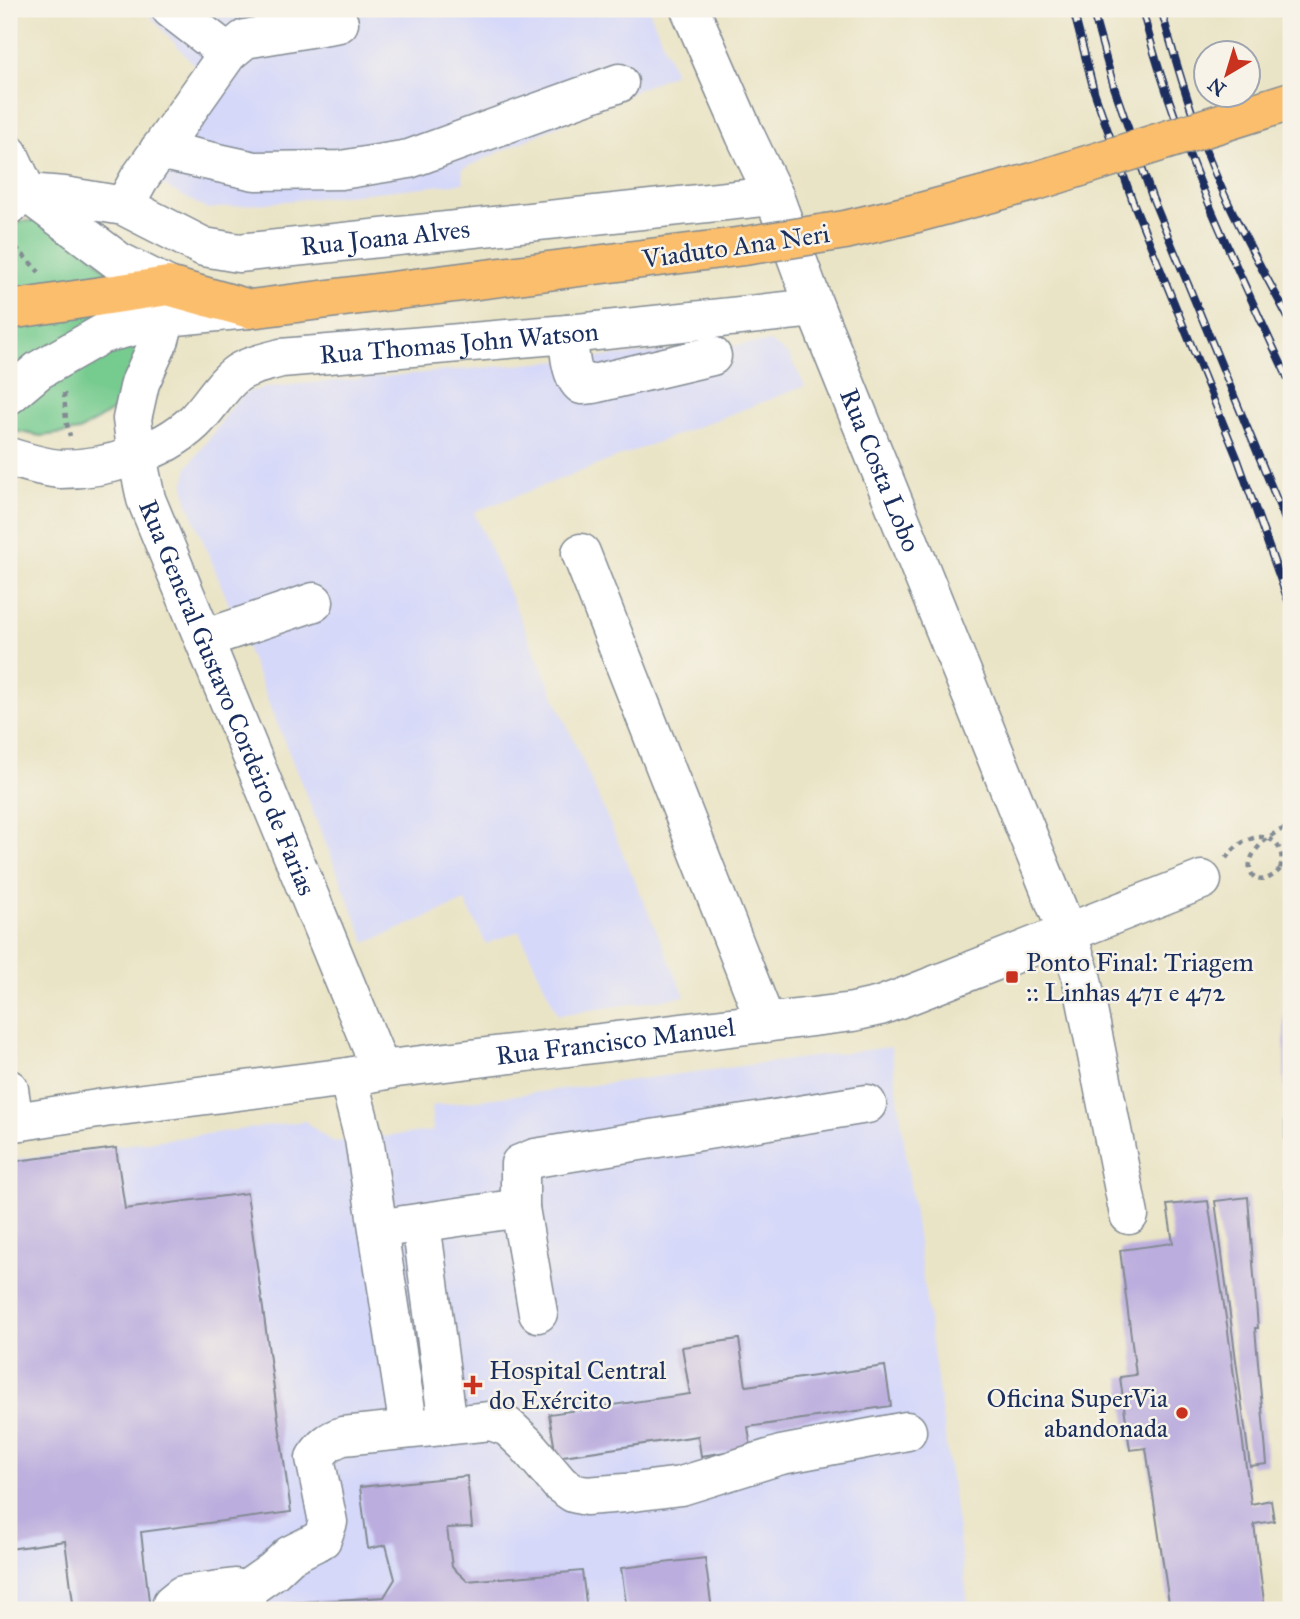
<svg xmlns="http://www.w3.org/2000/svg" width="1300" height="1619" viewBox="0 0 1300 1619" font-family="'IM FELL Great Primer',serif">
	<style>
		.built { fill: #d5d8f9 }
		.green { fill: #76cb8f; stroke: #487d76; stroke-width: 2 }
		.building { fill: #bbadde }
		.lines { fill: none; stroke-linecap: round; stroke-linejoin: round }
		.minor-casing { stroke: #828a92; stroke-width: 41 }
		.major-casing { stroke: #828a92; stroke-width: 41 }
		.path { stroke: #828a92; stroke-width: 4.5; stroke-dasharray: 5 5; stroke-linecap: butt }
		.minor { stroke: #fff; stroke-width: 38 }
		.major { stroke: #fabe6d; stroke-width: 38 }
		.rail-casing { stroke: #1b2f5e; stroke-width: 8 }
		.rail { stroke: #f7f3e8; stroke-width: 5; stroke-dasharray: 16; stroke-linecap: butt }
		.major-bridge-casing { stroke: #828a92; stroke-width: 41; stroke-linecap: butt }
		.path-bridge { stroke: #828a92; stroke-width: 4.5; stroke-dasharray: 5 5; stroke-linecap: butt }
		.major-bridge { stroke: #fabe6d; stroke-width: 38 }
		.poi-dot { fill: #c8321e; stroke: #f7f3e8; stroke-width: 2.5 }
		.labels { text-anchor: middle; dominant-baseline: central; stroke-width: 5; stroke-linejoin: round; paint-order: stroke }
		.street-label { font-size: 26px; fill: #1b2f5e; stroke: #f7f3e8 }
		.poi-label { font-size: 26px; fill: #1b2f5e; stroke: #f7f3e8; text-anchor: start }
	</style>
	<rect width="100%" height="100%" fill="#f7f3e8"/>
	<filter id="ink" filterUnits="userSpaceOnUse"><feTurbulence type="fractalNoise" baseFrequency=".0143" numOctaves="2"/><feDisplacementMap in="SourceGraphic" scale="14" xChannelSelector="R" yChannelSelector="G"/><feConvolveMatrix kernelMatrix="1 2 1 2 8 2 1 2 1" color-interpolation-filters="sRGB"/></filter>
	<filter id="wash" filterUnits="userSpaceOnUse"><feTurbulence type="fractalNoise" baseFrequency=".00686" numOctaves="4" result="noise"/><feDisplacementMap in="SourceGraphic" scale="28" xChannelSelector="R" yChannelSelector="G"/><feGaussianBlur stdDeviation="1.57" result="paint"/><feColorMatrix in="noise" values="0 0 0 0 0 0 0 0 0 0 0 0 0 0 0 0 0 1.4 0 .05"/><feComposite in="paint" operator="in"/></filter>
	<g filter="url(#wash)">
		<rect width="100%" height="100%" fill="#eae4c6"/>
		<path class="built" d="M144,9H649L675,73L462,169L464,183L207,209L129,167L198,69Z
			M770,342L789,355L805,386L474,512L685,996L558,1015L519,931L486,944L465,901L366,943L187,501L184,484L188,467L235,403L248,392L268,387Z
			M891,1047L969,1610H9V1160L305,1121L332,1142L433,1131L431,1106Z"/>
		<path class="green" d="M22,221H62L152,323L120,406L79,431L41,436L9,430V226Z"/>
		<g id="blocks">
			<path class="building" d="M1284,959H1291V1416H1285L1286,1342Z
				M116,1148L125,1209L247,1193L291,1512L141,1532L150,1610H74L65,1541L9,1549V1162Z
				M1248,1197L1258,1328H1255L1267,1464L1250,1466L1215,1201Z
				M1208,1201L1228,1331L1251,1504L1271,1500L1274,1521L1254,1524L1265,1609L1261,1610H1170L1146,1448L1130,1450L1120,1377L1136,1375L1120,1250L1173,1243L1167,1205Z
				M739,1339L746,1386L885,1366L891,1406L748,1427L751,1448L701,1456L698,1436L556,1457L549,1414L690,1394L682,1347Z
				M467,1476L472,1527L447,1528L452,1567L467,1581L582,1571L587,1610H288L287,1603L384,1597L395,1579L386,1545L368,1549L360,1487Z
				M705,1558L712,1610H627L621,1568Z"/>
		</g>
	</g>
	<g filter="url(#ink)">
		<use href="#blocks" fill-opacity="0" stroke="#828a92" stroke-width="2"/>
		<g class="lines">
			<defs>
				<g id="minor">
					<path d="M171,9L228,53"/>
					<path id="s1" d="M690,9L745,135L774,196L815,308L1067,932L1081,975L1129,1215"/>
					<path d="M159,150L255,171L341,170L409,159L619,83"/>
					<path d="M9,154L27,193L118,261L168,286"/>
					<path id="s2" d="M9,205L27,193L64,196L124,206L204,247L239,253L774,196"/>
					<path d="M124,206L139,179L228,53L245,39L339,23"/>
					<path id="s3" d="M166,317L160,339L140,383L132,419L137,456L146,499L381,1070"/>
					<path d="M568,334C569,348 570,376 582,385L593,384L712,356"/>
					<path d="M9,395L39,370L102,334L143,324L166,317L248,309"/>
					<path id="s4" d="M9,457C25,462 44,468 61,469C106,469 161,453 194,422C208,409 225,379 241,371C253,364 268,362 281,358L568,334L815,308"/>
					<path d="M581,553L766,1023"/>
					<path d="M204,639L314,602"/>
					<path d="M348,1077L364,1139L409,1429"/>
					<path d="M9,1089L14,1122"/>
					<path id="s5" d="M9,1123L104,1108L348,1077L397,1068L853,1012L880,1006L912,994L1202,880"/>
					<path d="M421,1223L448,1425"/>
					<path d="M397,1226L520,1208"/>
					<path d="M538,1313L520,1208V1164L535,1158L867,1104"/>
					<path d="M243,1592L273,1571L290,1555L322,1539L328,1522L315,1458C323,1446 330,1440 343,1436L491,1421L508,1427L526,1444L560,1484L573,1493L586,1496L625,1493L681,1486L781,1455L907,1431"/>
					<path d="M171,1610L172,1603L182,1595L235,1588L243,1592L246,1595L247,1610"/>
				</g>
				<path id="major" d="M9,310L168,286L250,309L744,246"/>
			</defs>
			<use href="#minor" class="minor-casing"/>
			<use href="#major" class="major-casing"/>
			<path class="path" d="M9,240L39,272
				M64,393L66,421L70,436
				M1226,858C1232,851 1239,843 1248,840C1270,830 1287,847 1280,869"/>
			<use href="#minor" class="minor"/>
			<use href="#major" class="major"/>
			<defs>
				<path id="rail" d="M1073,9L1094,91L1133,202L1238,460L1291,609
					M1092,9L1114,87L1152,197L1291,534
					M1142,9C1175,140 1234,263 1291,385
					M1161,9C1176,62 1191,115 1212,166C1234,220 1264,272 1291,323"/>
			</defs>
			<use href="#rail" class="rail-casing"/>
			<use href="#rail" class="rail"/>
			<defs>
				<path id="major-bridge" d="M744,246L845,230L917,213L1033,182L1291,101"/>
			</defs>
			<use href="#major-bridge" class="major-bridge-casing"/>
			<path class="path-bridge" d="M1280,869C1272,879 1254,887 1250,869C1247,855 1265,839 1275,833C1280,830 1286,828 1291,826"/>
			<use href="#major-bridge" class="major-bridge"/>
		</g>
	</g>
	<g class="poi-dot">
		<rect x="1005" y="970" width="14" height="14" rx="3.5"/>
		<path d="M469.5 1374.5h7v7h7v7h-7v7h-7v-7h-7v-7h7z"/>
		<circle cx="1182" cy="1413" r="7"/>
	</g>
	<g class="labels">
		<g class="street-label">
			<text stroke="none"><textPath href="#s2" startOffset="392">Rua Joana Alves</textPath></text>
			<text transform="translate(736 246) rotate(-8)">Viaduto Ana Neri</text>
			<text stroke="none"><textPath href="#s4" startOffset="488">Rua Thomas John Watson</textPath></text>
			<text stroke="none"><textPath href="#s1" startOffset="499">Rua Costa Lobo</textPath></text>
			<text stroke="none"><textPath href="#s3" startOffset="404">Rua General Gustavo Cordeiro de Farias</textPath></text>
			<text stroke="none"><textPath href="#s5" startOffset="612">Rua Francisco Manuel</textPath></text>
		</g>
		<g class="poi-label">
			<text x="1026" y="962">Ponto Final: Triagem<tspan x="1026" dy="30">:: Linhas 471 e 472</tspan></text>
			<text x="489" y="1370">Hospital Central<tspan x="489" dy="30">do Exército</tspan></text>
			<text x="1168" y="1398" text-anchor="end">Oficina SuperVia<tspan x="1168" dy="30">abandonada</tspan></text>
		</g>
	</g>
	<rect width="1300" height="1619" fill="none" stroke="#f7f3e8" stroke-width="35"/>
	<g transform="translate(1227 74) rotate(218)"><circle r="33" fill="#f7f3e8" stroke="#9fa5b1" stroke-width="2"/>
	<path d="M0-5L12 26L0 18L-12 26Z" fill="#c8321e"/>
	<text y="-10" font-size="19" font-weight="bold" text-anchor="middle" fill="#1b2f5e">N</text>
	</g>
</svg>
